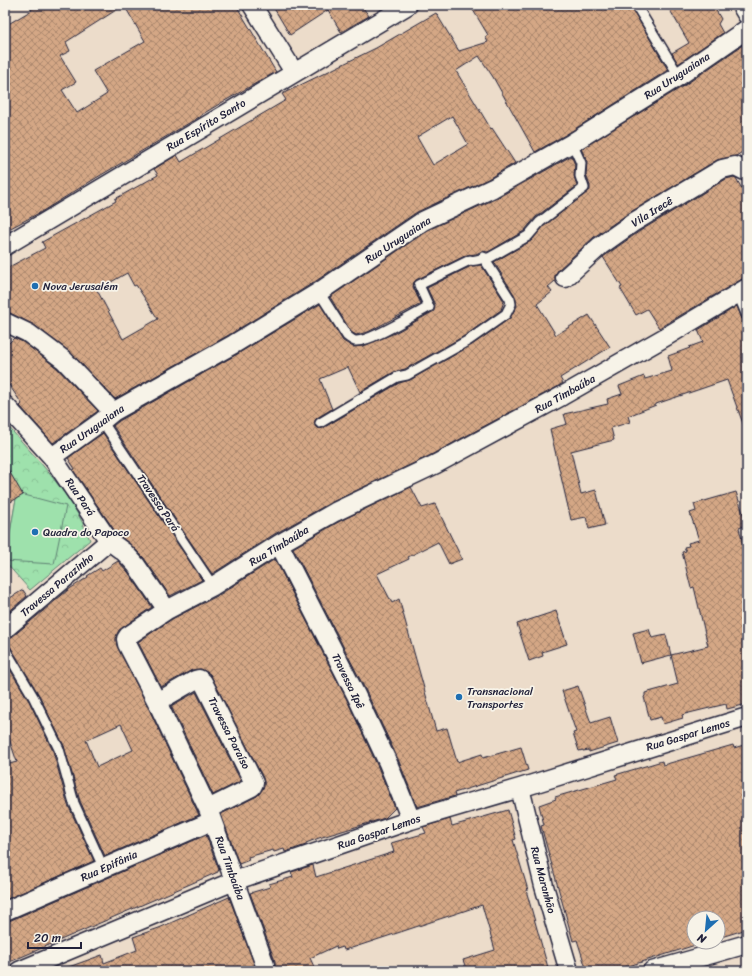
<svg xmlns="http://www.w3.org/2000/svg" width="752" height="976" viewBox="0 0 752 976" font-family="Sriracha,sans-serif">
	<style>
		.forest { fill: url(#forest-crowns); stroke: #608274 }
		.pitch { fill: #9ee1ac; stroke: #608274 }
		.building { fill: url(#building-cross-hatch); stroke: #22223b; fill-rule: evenodd }
		.lines { fill: none; stroke-linecap: round; stroke-linejoin: round }
		.service-casing { stroke: #22223b; stroke-width: 12 }
		.minor-casing { stroke: #22223b; stroke-width: 21 }
		.service { stroke: #f7f3e8; stroke-width: 9 }
		.minor { stroke: #f7f3e8; stroke-width: 18 }
		.poi-dot { fill: #1f6fb2; stroke: #f7f3e8; stroke-width: 1.5 }
		.labels { text-anchor: middle; dominant-baseline: central; stroke-width: 3.5; stroke-linejoin: round; paint-order: stroke }
		.street-label { font-size: 11px; fill: #22223b; stroke: #f7f3e8 }
		.poi-label { font-size: 11px; fill: #22223b; stroke: #f7f3e8; text-anchor: start }
	</style>
	<defs>
		<pattern id="forest-crowns" width="20" height="18" patternUnits="userSpaceOnUse"><rect width="20" height="18" fill="#9ee1ac"/><path d="M2 6a3 3 0 1 1 6 0M12 15a3 3 0 1 1 6 0" fill="none" stroke="#88c195"/></pattern>
		<pattern id="building-cross-hatch" width="8" height="8" patternUnits="userSpaceOnUse"><rect width="8" height="8" fill="#d4a785"/><path d="M0 0l8 8M0 8l8-8" fill="none" stroke="#ac886e"/></pattern>
	</defs>
	<rect width="100%" height="100%" fill="#ecdcca"/>
	<filter id="ink" filterUnits="userSpaceOnUse"><feTurbulence type="fractalNoise" baseFrequency=".025" numOctaves="2"/><feDisplacementMap in="SourceGraphic" scale="8" xChannelSelector="R" yChannelSelector="G"/><feConvolveMatrix kernelMatrix="1 2 1 2 8 2 1 2 1" color-interpolation-filters="sRGB"/></filter>
	<g filter="url(#ink)">
		<path class="forest" d="M5,423C35,457 74,496 90,540L30,590L5,562L17,493L5,472Z"/>
		<path class="pitch" d="M17,493L66,506L54,564L5,561Z"/>
		<path class="building" d="M29,5H236L276,72L221,103L201,115V116L96,178L41,212L5,231V26L32,10ZM124,5L145,41L93,71L107,94L77,113L62,90L76,82L60,56L70,51L66,42Z
			M272,5H361L369,16L341,32L328,10L290,35Z
			M470,5H630L668,70L567,134L535,152L493,77L479,56L456,71L491,129L492,128L515,163L488,179L417,212L313,283L229,335L115,399L70,352L34,325L10,313L5,312V269L45,248L42,242L116,201L115,199L158,175L154,169L177,155L181,162L286,100L282,94L376,48L436,13L459,51L488,42L485,37L488,35ZM452,116L468,144L433,165L417,137ZM127,273L134,286L136,285L158,319L123,339L97,290Z
			M667,5H713L721,19L718,24L723,33L678,64L672,53L689,43Z
			M747,42V149L736,156L717,160L629,213L594,237L558,270L555,275V281L548,287L552,292L537,304L556,335L589,315L610,347L560,378L563,383L557,387L431,455L330,503L273,535L212,574L113,426L119,421L239,353L320,304L343,341L353,347L363,346L395,333L434,311L435,305L427,288L471,266L481,265L504,301L501,310L466,335L405,369L394,372L360,392L348,367L320,379L332,409L317,418L315,420V426L317,428H323L399,383L410,380L472,345L509,319L517,306L515,296L494,262L531,241L544,226L590,190V186L586,175L587,161L581,149L685,85Z
			M571,156L575,164L574,176L577,186L536,217L524,231L488,252L482,251L476,254L467,255L416,280L414,282L413,287L421,304L368,332L356,335L351,332L330,297L428,230L497,198Z
			M734,177L736,178L747,198V278L742,279L659,328L647,309L636,315L620,288L622,287L603,257L640,231L726,179Z
			M737,306L742,319L747,322V428L745,429L727,380L656,404V405L628,416L630,422L611,428L614,440L571,451L581,494L596,490L605,525L589,529L586,517L571,520L550,429L567,424L564,414L608,404L607,399L622,394L619,386L644,376L645,379L672,371L668,356L690,348L689,347L703,342L698,330Z
			M14,338L23,342L57,368L98,411L53,443L20,406L22,404L5,379V347Z
			M103,433L202,580L170,596L144,558L130,544L117,534L73,470L75,469L68,458Z
			M5,464L23,495L5,505Z
			M411,487L422,508L435,504L462,559L449,564L438,542L408,557L409,559L377,574L392,603L399,599L436,731L447,728L457,762L482,754L483,758L521,747L528,770L454,793L455,796L417,807L398,759L366,691L293,548L340,521Z
			M736,492L747,525L739,528L747,560V704L727,709L726,704L685,714L682,715L683,718L663,724L661,717L650,720L644,697L645,696V693L678,684L671,655L708,646L694,587L691,588L682,552L686,551L684,547L689,546L688,543L699,540L690,513L696,511L694,504Z
			M275,559L347,700L378,767L395,808L385,818L319,838L306,843V845L285,852L284,849L274,852L273,850L248,857L249,860L239,864L221,814L257,796L264,787V783L263,778L210,674L201,669L192,670L161,687L138,642L172,619L219,595Z
			M118,561L128,572L152,607L119,630L117,634L116,640L117,646L148,707L199,815L105,856L80,801L64,746L39,695L10,646L5,643V639L12,637L68,590L88,577L87,576L100,568L102,571ZM121,724L133,750L97,767L86,740Z
			M23,590L27,596L5,615V601Z
			M556,611L567,644L542,652L543,656L529,661L517,624Z
			M649,629L652,638L666,635L671,655L641,663L633,633Z
			M5,661L29,701L53,751L68,805L94,861L5,900V765L17,762L5,727Z
			M578,686L591,723L610,717L618,743L589,752V750L583,751V750L579,751L573,733L576,732L562,691Z
			M196,692L241,781L213,795L171,706Z
			M747,744V929L718,938V918H694V942H705L613,971H587L577,940L573,941L541,826L544,825L539,805L556,799L555,797L617,779L615,775L662,761L663,765L733,745L734,748Z
			M508,810L516,839L513,840L528,890H526L549,971H467L463,960L495,950L482,905L355,947L344,950L343,947L337,949L336,946L310,958L316,971H273L275,966V961L250,893L270,887L269,884L293,877L291,872L313,865L316,877L394,852L391,843L426,833L423,827L450,819L452,826Z
			M206,835L219,870L218,871V872L5,964V921H9Z
			M229,897L257,971H63V969L102,955L104,963L137,950L133,937L159,928Z"/>
		<g class="lines">
			<defs>
				<path id="service" d="M636,5L679,76
					M319,292L347,336C350,338 352,340 355,341C369,343 415,314 429,307L419,285L470,260C477,262 482,257 489,258L528,236L540,222L584,188L580,176L581,163L572,143
					M738,294L747,316
					M102,421L213,586
					M320,423L397,377L407,375L469,340L506,314L511,304L510,299L483,257
					M5,649L34,698L59,749L74,803L104,869"/>
				<path id="minor" d="M252,5L294,72
					M741,5L747,15
					M5,246L408,5
					M565,278L600,246L634,222L722,169L735,166L747,172
					M5,322L28,333L64,360L113,412
					M5,405L52,457L109,541L124,552L136,565L167,610
					M52,457L102,421L113,412L234,344L319,292L423,221L493,188L572,143L679,76L747,29
					M279,544L356,695L388,763L411,820
					M5,629L109,541
					M157,702L195,680L199,679L203,682L254,783L252,787L208,809
					M520,788L544,886L569,971
					M5,911L212,821
					M265,965L208,809L157,702L127,644L126,639L128,636L167,610L213,586L279,544L335,512L436,464L562,396L667,336L747,288
					M19,971L234,881L411,820L520,788L747,717
					M652,971L747,944"/>
			</defs>
			<use href="#service" class="service-casing"/>
			<use href="#minor" class="minor-casing"/>
			<use href="#service" class="service"/>
			<use href="#minor" class="minor"/>
		</g>
	</g>
	<g class="poi-dot">
		<circle cx="35" cy="286" r="4"/>
		<circle cx="35" cy="532" r="4"/>
		<circle cx="459" cy="697" r="4"/>
	</g>
	<g class="labels">
		<g class="street-label">
			<text transform="translate(677 76) rotate(-33)">Rua Uruguaiana</text>
			<text transform="translate(206 125) rotate(-31)">Rua Espírito Santo</text>
			<text transform="translate(652 212) rotate(-32)">Vila Irecê</text>
			<text transform="translate(398 240) rotate(-33)">Rua Uruguaiana</text>
			<text transform="translate(565 394) rotate(-29)">Rua Timbaúba</text>
			<text transform="translate(92 429) rotate(-35)">Rua Uruguaiana</text>
			<text transform="translate(80 497) rotate(56)">Rua Pará</text>
			<text transform="translate(158 503) rotate(56)">Travessa Pará</text>
			<text transform="translate(279 546) rotate(-31)">Rua Timbaúba</text>
			<text transform="translate(57 585) rotate(-40)">Travessa Parazinho</text>
			<text transform="translate(348 681) rotate(64)">Travessa Ipê</text>
			<text transform="translate(229 733) rotate(63)">Travessa Paraíso</text>
			<text transform="translate(688 735) rotate(-17)">Rua Gaspar Lemos</text>
			<text transform="translate(379 832) rotate(-19)">Rua Gaspar Lemos</text>
			<text transform="translate(109 866) rotate(-24)">Rua Epifânia</text>
			<text transform="translate(230 868) rotate(70)">Rua Timbaúba</text>
			<text transform="translate(543 880) rotate(75)">Rua Maranhão</text>
		</g>
		<g class="poi-label">
			<text x="43" y="286">Nova Jerusalém</text>
			<text x="43" y="532">Quadra do Papoco</text>
			<text x="467" y="691">Transnacional<tspan x="467" dy="13">Transportes</tspan></text>
		</g>
	</g>
	<rect width="752" height="976" fill="none" stroke="#f7f3e8" stroke-width="20"/>
	<rect x="10" y="10" width="732" height="956" fill="none" stroke="#22223b" stroke-width="1.5" filter="url(#ink)"/>
	<g transform="translate(706 930) rotate(207)"><circle r="19" fill="#f7f3e8" stroke="#a29fa3"/>
	<path d="M0-3L7 15L0 10L-7 15Z" fill="#1f6fb2"/>
	<text y="-6" font-size="11" font-weight="bold" text-anchor="middle" fill="#22223b">N</text>
	</g>
	<path d="M28 942v6h53v-6" fill="none" stroke="#22223b" stroke-width="2"/>
	<text x="34" y="942" font-size="12" fill="#22223b" stroke="#f7f3e8" stroke-width="3" paint-order="stroke">20 m</text>
</svg>
